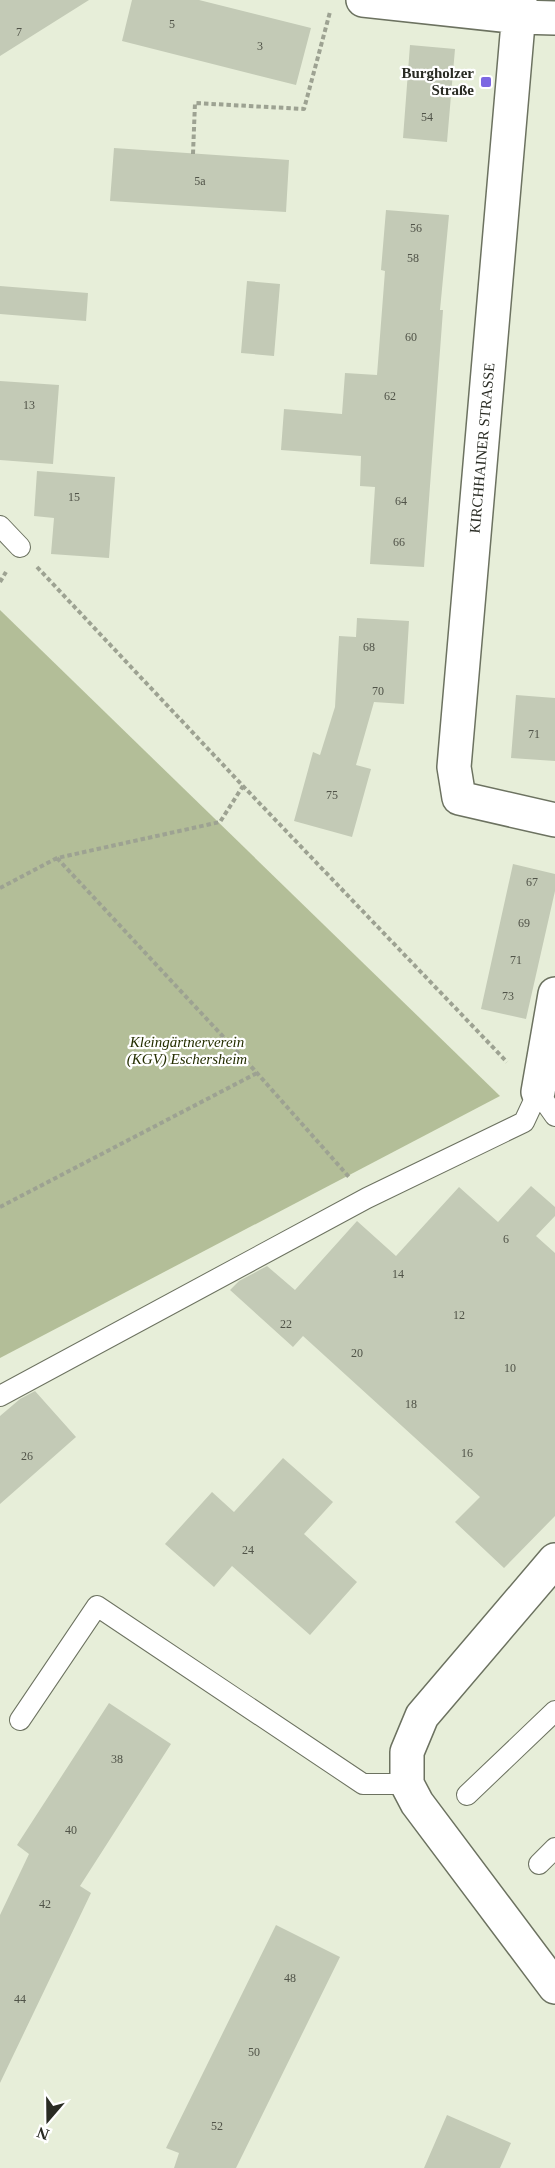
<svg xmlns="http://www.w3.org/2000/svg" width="555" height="2168" viewBox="0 0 555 2168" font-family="'Times New Roman',serif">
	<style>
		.green { fill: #b3be98 }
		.building { fill: #c3cab6 }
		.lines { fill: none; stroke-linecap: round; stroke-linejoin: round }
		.lane-casing { stroke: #6c7260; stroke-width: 22 }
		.street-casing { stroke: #6c7260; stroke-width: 36 }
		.path { stroke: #9da292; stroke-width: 4; stroke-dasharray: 4.5 3; stroke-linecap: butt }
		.lane { stroke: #fff; stroke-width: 20 }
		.street { stroke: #fff; stroke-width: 33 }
		.poi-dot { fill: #7c67e2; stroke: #fff; stroke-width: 2 }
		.labels { text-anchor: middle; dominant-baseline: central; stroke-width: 4.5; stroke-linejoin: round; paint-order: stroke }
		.number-label { font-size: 12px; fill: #505348 }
		.poi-label { font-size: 15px; font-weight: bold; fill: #292b23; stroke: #fff; text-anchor: end }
		.street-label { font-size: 15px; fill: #292b23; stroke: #fff }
		.park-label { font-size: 15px; font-style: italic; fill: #242e00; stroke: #fff }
	</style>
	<rect width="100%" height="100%" fill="#e7eed9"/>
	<path class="green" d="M0,610L500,1096L0,1358Z"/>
	<path class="building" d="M0,0H89L0,56Z
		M132,0H199L311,28L296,85L122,41Z
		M410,45L455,49L447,142L403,138Z
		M114,148L289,160L286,212L110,201Z
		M386,210L449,215L440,310H443L424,567L370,564L375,487L360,486L361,456L281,450L284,409L342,414L345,373L377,375L385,271L381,270Z
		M247,281L280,284L274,356L241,353Z
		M0,286L88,293L86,321L0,314Z
		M0,381L59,385L53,464L0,460Z
		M37,471L115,477L109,558L51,554L54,518L34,516Z
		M357,618L409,621L404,704L374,702L356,765L371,769L352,837L294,821L313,752L320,755L335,707L339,636L356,637Z
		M516,695L555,698V761L511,758Z
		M513,864L555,874V891L526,1019L481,1009Z
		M531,1186L555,1207V1216L536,1236L555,1253V1516L504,1568L455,1522L480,1497L303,1336L293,1347L230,1290L239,1281L267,1266L295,1290L357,1221L396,1256L459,1187L498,1222Z
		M35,1391L76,1437L0,1504V1416L20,1399Z
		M283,1458L333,1502L304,1534L357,1582L310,1635L232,1566L214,1587L165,1544L212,1492L234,1512Z
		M109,1703L171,1744L80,1886L91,1893L0,2083V1915L29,1854L17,1845Z
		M276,1925L340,1957L236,2168H174L179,2153L166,2148Z
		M447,2115L511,2143L500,2168H424Z"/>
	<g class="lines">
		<defs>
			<path id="lane" d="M0,526L20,547
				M0,1396L367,1198L524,1122L538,1092L555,1116
				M20,1720L97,1606L363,1784H407
				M467,1795L555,1711
				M539,1864L555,1848"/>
			<path id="street" d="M363,0L519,17L555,18
				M520,0L454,767L459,798L555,820
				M538,1092L555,994
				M555,1560L422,1716L407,1752V1784L417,1803L555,1987"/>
		</defs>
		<use href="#lane" class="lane-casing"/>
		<use href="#street" class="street-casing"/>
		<path class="path" d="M193,154L195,103L304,109L330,12
			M37,567L243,786L507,1062
			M0,582L6,572
			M57,858L257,1073L349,1177
			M0,888L57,858L220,822L243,786
			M0,1207L257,1073"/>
		<use href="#lane" class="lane"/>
		<use href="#street" class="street"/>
	</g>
	<rect class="poi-dot" x="480" y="76" width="12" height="12" rx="3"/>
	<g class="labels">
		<g class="number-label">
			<text x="172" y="24">5</text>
			<text x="19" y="32">7</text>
			<text x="260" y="46">3</text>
			<text x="427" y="117">54</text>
			<text x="200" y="181">5a</text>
			<text x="416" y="228">56</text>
			<text x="413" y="258">58</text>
			<text x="411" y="337">60</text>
			<text x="390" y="396">62</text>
			<text x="29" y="405">13</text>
			<text x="74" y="497">15</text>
			<text x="401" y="501">64</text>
			<text x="399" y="542">66</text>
			<text x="369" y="647">68</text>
			<text x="378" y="691">70</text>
			<text x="534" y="734">71</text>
			<text x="332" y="795">75</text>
			<text x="532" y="882">67</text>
			<text x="524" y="923">69</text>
			<text x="516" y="960">71</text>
			<text x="508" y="996">73</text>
			<text x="506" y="1239">6</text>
			<text x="398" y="1274">14</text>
			<text x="459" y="1315">12</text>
			<text x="286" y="1324">22</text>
			<text x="357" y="1353">20</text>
			<text x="510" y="1368">10</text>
			<text x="411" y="1404">18</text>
			<text x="467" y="1453">16</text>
			<text x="27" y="1456">26</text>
			<text x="248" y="1550">24</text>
			<text x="117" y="1759">38</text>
			<text x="71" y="1830">40</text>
			<text x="45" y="1904">42</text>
			<text x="290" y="1978">48</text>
			<text x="20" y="1999">44</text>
			<text x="254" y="2052">50</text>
			<text x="217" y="2126">52</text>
		</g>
		<g class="poi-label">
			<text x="474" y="73">Burgholzer<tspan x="474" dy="17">Straße</tspan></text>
		</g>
		<g class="street-label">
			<text transform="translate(482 448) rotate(-85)">KIRCHHAINER STRASSE</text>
		</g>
		<g class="park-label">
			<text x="187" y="1042">Kleingärtnerverein<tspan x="187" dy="17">(KGV) Eschersheim</tspan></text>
		</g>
	</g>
	<g transform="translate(48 2120) rotate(200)" stroke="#ffffff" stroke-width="4.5" paint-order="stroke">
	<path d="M0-4.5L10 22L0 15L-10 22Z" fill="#292b23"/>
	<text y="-9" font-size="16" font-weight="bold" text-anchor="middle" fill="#292b23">N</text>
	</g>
</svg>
